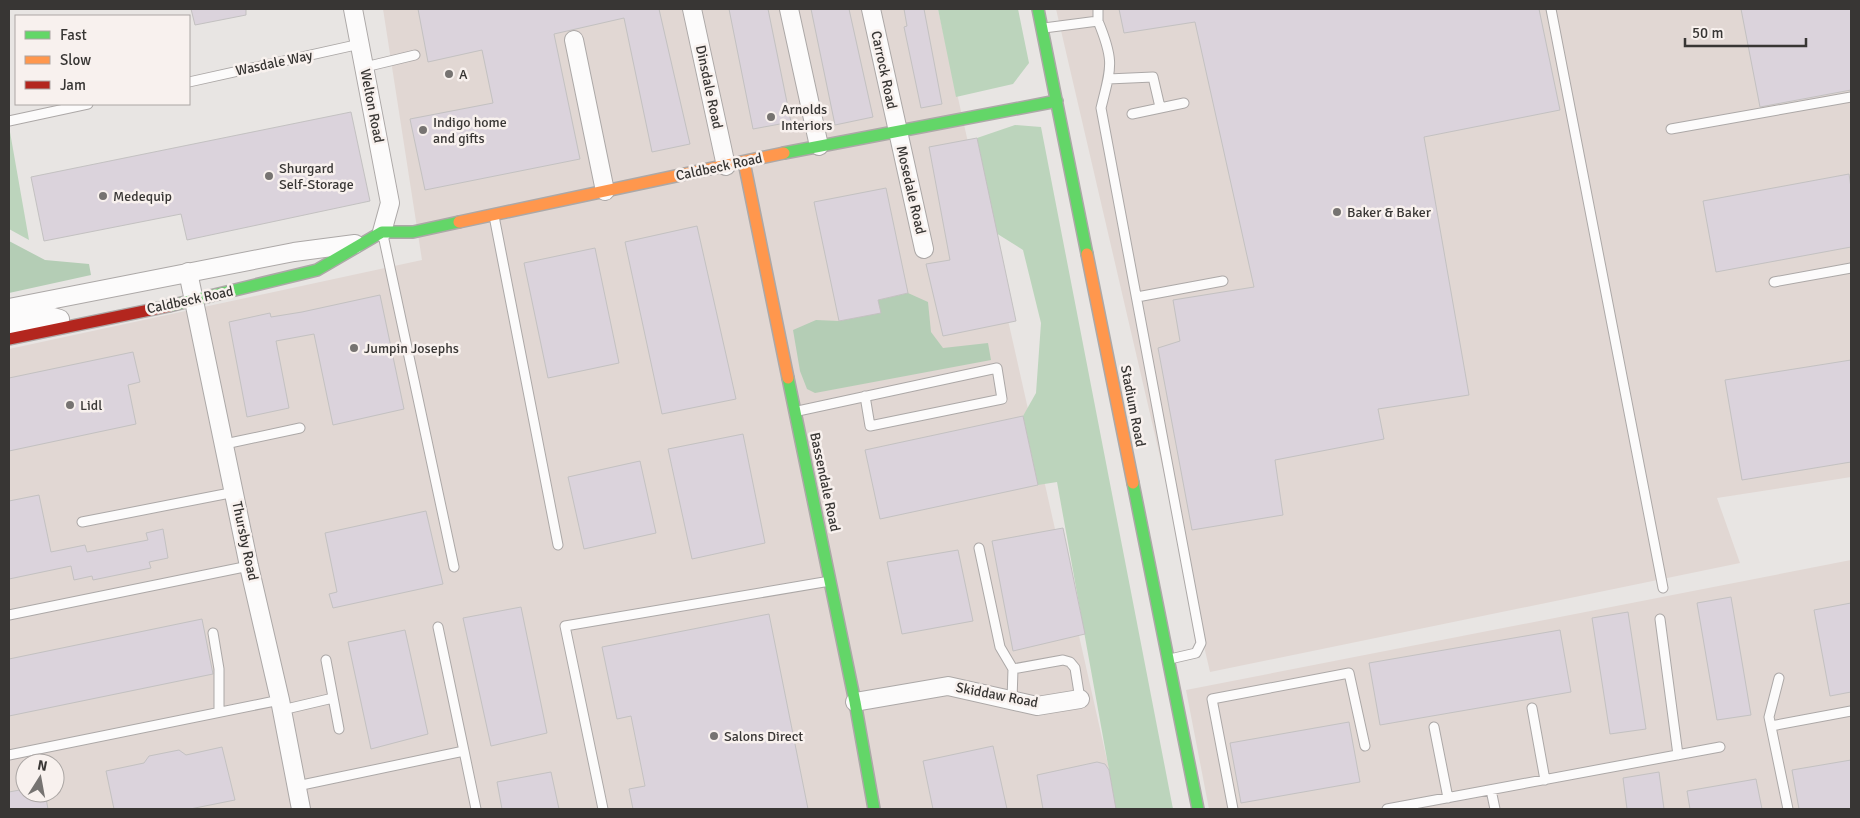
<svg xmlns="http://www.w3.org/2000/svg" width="1860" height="818" viewBox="0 0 1860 818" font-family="Signika,sans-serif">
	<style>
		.built { fill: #e1d7d3; fill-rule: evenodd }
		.green { fill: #bcd4bc }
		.forest { fill: #b4cdb5 }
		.building { fill: #dbd3dc; stroke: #c3c1c1 }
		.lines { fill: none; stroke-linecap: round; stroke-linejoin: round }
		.lane-casing { stroke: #aca8a7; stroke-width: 11 }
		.street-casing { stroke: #aca8a7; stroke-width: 20 }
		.fast-casing { stroke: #aca8a7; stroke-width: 14 }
		.slow-casing { stroke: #aca8a7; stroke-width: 14 }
		.jam-casing { stroke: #aca8a7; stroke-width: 14 }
		.lane { stroke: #fcfbfb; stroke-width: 9 }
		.street { stroke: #fcfbfb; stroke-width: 18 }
		.fast { stroke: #63d668; stroke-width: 11 }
		.slow { stroke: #ff974d; stroke-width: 11 }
		.jam { stroke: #b3261e; stroke-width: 11 }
		.poi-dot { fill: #767371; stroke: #f8f1ee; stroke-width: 2 }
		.labels { text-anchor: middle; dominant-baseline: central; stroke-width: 5; stroke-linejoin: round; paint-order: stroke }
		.street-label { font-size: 14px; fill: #383634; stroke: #f8f1ee }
		.poi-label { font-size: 14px; fill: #383634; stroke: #f8f1ee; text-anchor: start }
	</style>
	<rect width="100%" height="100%" fill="#e8e5e3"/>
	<path class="built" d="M383,9H938L1118,809H9V349L422,260ZM25,763H55V793H25Z
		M1056,9H1851V477L1717,498L1740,563L1210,672Z
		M1851,560V809H1209L1186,690Z"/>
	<path class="green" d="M938,9H1018L1029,63L1013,84L956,97Z
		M1015,125L1041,127L1173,809H1116L1057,482L1038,485L1023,416L1036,393L1041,323L1023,250L996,233L977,138Z
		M9,132H10L29,240L9,229Z"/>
	<path class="forest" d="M9,241L45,260L89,264L91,275L9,293Z
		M908,293L928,302L931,332L943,348L988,343L991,360L815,393L807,389L800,371L793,330L816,320L839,321L880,313L878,300Z"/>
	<path class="building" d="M191,9H246V15L195,25Z
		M418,9H659L690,144L652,152L624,18L554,34L580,159L425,190L410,119L493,103L482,50L428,62Z
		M729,9H768L791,122L753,129Z
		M811,9H849L873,117L835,125Z
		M904,9H924L942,104L921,108L904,27L907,26Z
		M1119,9H1539L1560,110L1424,137L1469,395L1378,409L1384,439L1275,460L1283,515L1192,530L1158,348L1180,341L1173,300L1254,287L1195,22L1124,33Z
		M1741,9H1851V90L1760,107Z
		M351,112L370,201L187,240L181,214L44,241L31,177Z
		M977,138L1016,321L943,336L926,264L950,260L929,147Z
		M1849,174L1851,188V247L1716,272L1703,201Z
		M886,188L908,293L878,300L881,313L839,321L814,202Z
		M697,226L736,399L662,414L625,242Z
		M595,248L619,363L548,378L524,263Z
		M380,295L404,409L333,425L314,334L276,341L289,408L247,417L229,322L270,313L271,317L302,312Z
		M133,352L140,382L128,385L136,424L9,451V378Z
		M1851,360V462L1742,480L1725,380Z
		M1023,416L1038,485L880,519L865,450Z
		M743,434L765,543L692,559L668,449Z
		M640,461L656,533L584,549L568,477Z
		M39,495L51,552L85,545L87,552L148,540L146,533L163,529L168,558L149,562L151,568L93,580L92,576L74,580L71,566L9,579V501Z
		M426,511L443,584L333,608L329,594L337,592L325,533Z
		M1063,528L1085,634L1013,651L992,541Z
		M958,550L973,621L902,634L887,562Z
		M1731,597L1751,715L1717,720L1697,603Z
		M1851,603V692L1830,696L1814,610Z
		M521,607L547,733L491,746L463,618Z
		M1628,612L1646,729L1610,734L1592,618Z
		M769,614L808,809H633L629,789L645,786L631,716L617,719L602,647Z
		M202,619L213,674L9,716V659Z
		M405,630L428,734L371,749L348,642Z
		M1560,630L1571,692L1380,725L1369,663Z
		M1349,722L1360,782L1241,803L1230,743Z
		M993,746L1007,809H933L923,761Z
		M222,747L235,800L190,809H114L106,771L144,763L149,756L179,750L186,755Z
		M1851,760V809H1799L1792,770Z
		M1097,762L1105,764L1109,770L1116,809H1043L1037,775Z
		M551,772L559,809H502L497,782Z
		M1659,772L1664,809H1627L1623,778Z
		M1756,779L1762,809H1690L1687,791Z
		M25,789V793H45L48,809H9V792Z"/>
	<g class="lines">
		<defs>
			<path id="lane" d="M1551,9L1663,588
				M1098,21C1115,62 1111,67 1101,108L1201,643L1196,653L1170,659
				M1044,28L1098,21V9
				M365,67L415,55
				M1108,79L1153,77L1160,107
				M189,82L360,44
				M1132,114L1184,103
				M9,121L88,104
				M1671,129L1851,97
				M494,216L558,545
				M383,235L454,567
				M1774,282L1851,268
				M1137,297L1223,281
				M798,411L997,368L1002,399L870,426L865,396
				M225,444L300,428
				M82,522L235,492
				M979,548L1000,647L1013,669L1012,700
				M9,615L249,566
				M1660,619L1678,755
				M213,633L219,669V712
				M326,660L339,729
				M1013,669L1063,660L1070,662L1075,668L1080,699
				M1779,678L1769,717L1788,809
				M1532,708L1545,780
				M282,710L333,698
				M1771,726L1851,711
				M1434,727L1448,798
				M464,751L476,809
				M9,755L280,700
				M297,786L464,751L438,627
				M1491,790L1495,809
				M603,809L565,626L830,581
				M1233,809L1212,699L1349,673L1365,746
				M1387,809L1720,747"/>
			<path id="street" d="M353,9L390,203L382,232
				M692,9L726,166
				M789,9L819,146
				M871,9L924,249
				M574,40L605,191
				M188,272L249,566L280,700L301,809
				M9,308L294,252L355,244
				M9,326L53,317L60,319
				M855,702L948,686L1037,706L1080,699"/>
			<path id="fast" d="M1038,9L1087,254
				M784,153L1057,101
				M169,306L317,270L382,232H413L459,222
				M788,378L855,702L874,809
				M1133,483L1198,809"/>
			<path id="slow" d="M744,162L788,378
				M459,222L784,153
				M1087,254L1133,483"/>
			<path id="jam" d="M9,339L169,306"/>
		</defs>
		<use href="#lane" class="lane-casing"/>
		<use href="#street" class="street-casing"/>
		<use href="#fast" class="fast-casing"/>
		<use href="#slow" class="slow-casing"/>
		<use href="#jam" class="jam-casing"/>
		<use href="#lane" class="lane"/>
		<use href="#street" class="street"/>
		<use href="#fast" class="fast"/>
		<use href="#slow" class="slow"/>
		<use href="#jam" class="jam"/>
	</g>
	<g class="poi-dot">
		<circle cx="449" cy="74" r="5"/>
		<circle cx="771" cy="117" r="5"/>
		<circle cx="423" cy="130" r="5"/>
		<circle cx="269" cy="176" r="5"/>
		<circle cx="103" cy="196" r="5"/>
		<circle cx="1337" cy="212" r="5"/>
		<circle cx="354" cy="348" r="5"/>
		<circle cx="70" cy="405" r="5"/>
		<circle cx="714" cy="736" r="5"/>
	</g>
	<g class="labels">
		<g class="street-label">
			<text transform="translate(274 63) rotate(-12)">Wasdale Way</text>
			<text transform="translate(884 70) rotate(78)">Carrock Road</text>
			<text transform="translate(709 87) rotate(78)">Dinsdale Road</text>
			<text transform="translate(372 106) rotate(79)">Welton Road</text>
			<text transform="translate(719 167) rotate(-12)">Caldbeck Road</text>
			<text transform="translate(911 190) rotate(77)">Mosedale Road</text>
			<text transform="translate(190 300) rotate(-12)">Caldbeck Road</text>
			<text transform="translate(1133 406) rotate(79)">Stadium Road</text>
			<text transform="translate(825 482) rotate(78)">Bassendale Road</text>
			<text transform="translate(245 541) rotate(78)">Thursby Road</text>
			<text transform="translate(997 695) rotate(11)">Skiddaw Road</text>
		</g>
		<g class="poi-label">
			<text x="459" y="74">A</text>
			<text x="781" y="109">Arnolds<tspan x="781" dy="16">Interiors</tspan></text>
			<text x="433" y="122">Indigo home<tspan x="433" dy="16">and gifts</tspan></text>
			<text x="279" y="168">Shurgard<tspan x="279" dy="16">Self-Storage</tspan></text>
			<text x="113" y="196">Medequip</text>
			<text x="1347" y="212">Baker &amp; Baker</text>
			<text x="364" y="348">Jumpin Josephs</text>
			<text x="80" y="405">Lidl</text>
			<text x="724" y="736">Salons Direct</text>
		</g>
	</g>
	<rect width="1860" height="818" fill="none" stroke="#383634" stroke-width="20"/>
	<rect x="15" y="15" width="175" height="90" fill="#f8f1ee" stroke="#aba6a4"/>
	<rect x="25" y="31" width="25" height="8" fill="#63d668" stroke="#aba6a4"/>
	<text x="60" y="40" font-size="15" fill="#383634">Fast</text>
	<rect x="25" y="56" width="25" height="8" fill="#ff974d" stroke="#aba6a4"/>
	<text x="60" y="65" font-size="15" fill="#383634">Slow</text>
	<rect x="25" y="81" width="25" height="8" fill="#b3261e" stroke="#aba6a4"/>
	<text x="60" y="90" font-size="15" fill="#383634">Jam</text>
	<g transform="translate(40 778) rotate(11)"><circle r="24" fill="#f8f1ee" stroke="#aba6a4"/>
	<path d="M0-4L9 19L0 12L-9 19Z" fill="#767371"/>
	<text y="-8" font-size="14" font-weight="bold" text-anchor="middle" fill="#383634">N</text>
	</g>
	<path d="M1685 38v8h121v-8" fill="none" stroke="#383634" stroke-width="2.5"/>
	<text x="1692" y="38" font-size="15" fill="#383634" stroke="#f8f1ee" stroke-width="4" paint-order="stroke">50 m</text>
</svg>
